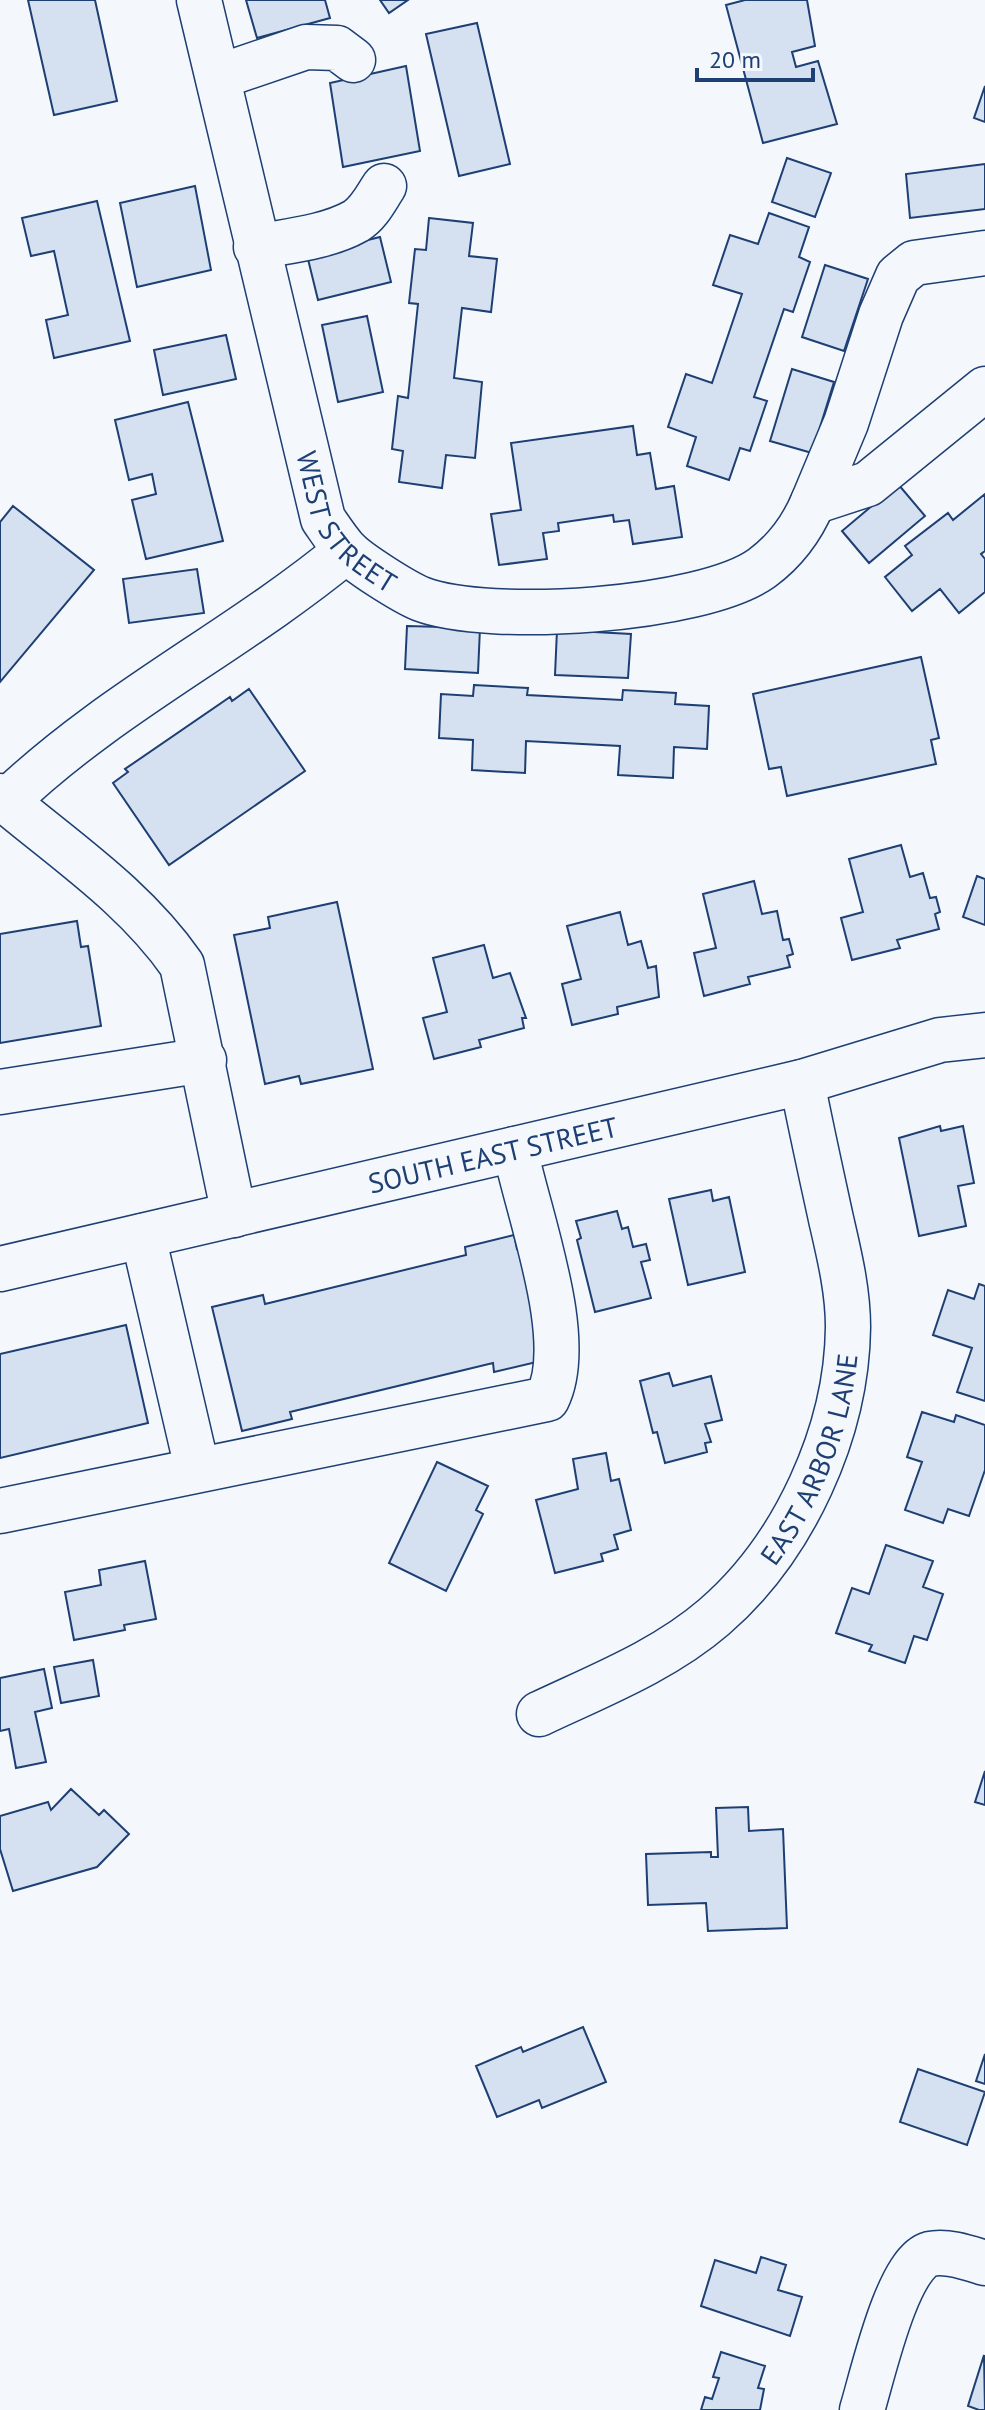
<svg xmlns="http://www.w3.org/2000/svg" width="985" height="2410" viewBox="0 0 985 2410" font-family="'PT Sans',sans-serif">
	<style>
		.building { fill: #d5e0f0; stroke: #1d3f73; stroke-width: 2 }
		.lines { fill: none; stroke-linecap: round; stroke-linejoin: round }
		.minor-casing { stroke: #1d3f73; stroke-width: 47 }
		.minor { stroke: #f4f7fb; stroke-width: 44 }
		.labels { text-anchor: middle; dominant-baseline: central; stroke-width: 6; stroke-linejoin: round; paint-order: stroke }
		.street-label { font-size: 28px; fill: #1d3f73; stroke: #f4f7fb }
	</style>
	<rect width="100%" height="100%" fill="#f4f7fb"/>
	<path class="building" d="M28,0H95L117,101L54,115Z
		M246,0H325L330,18L257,38Z
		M380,0H408L389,13Z
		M745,0H807L815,46L792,52L796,67L818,61L837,124L763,143L726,5Z
		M477,23L510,164L459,176L426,34Z
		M406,66L420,151L343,167L330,83Z
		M985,86V122L974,118Z
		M787,158L831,173L815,217L772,202Z
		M985,164V209L910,218L906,174Z
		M195,186L211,270L137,287L120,203Z
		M97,201L130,341L54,358L46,320L68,315L54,251L31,256L22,218Z
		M769,213L809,227L799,257L810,262L793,312L784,309L754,397L767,401L750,451L740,448L729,480L687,466L696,437L668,427L686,374L712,383L742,294L713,285L730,235L758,244Z
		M429,218L473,223L469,256L497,259L491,312L462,308L454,378L482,382L475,458L446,455L442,488L399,482L403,451L392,449L398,396L408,398L418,304L409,303L415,249L426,250Z
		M380,237L391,282L318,300L307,255Z
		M825,265L868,279L844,351L802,337Z
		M367,316L383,392L338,402L322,325Z
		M226,335L236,379L163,395L154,350Z
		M792,369L834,382L812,453L770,441Z
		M188,402L223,541L146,559L132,500L156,494L152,474L129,480L115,420Z
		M633,426L637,455L650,453L656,489L674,486L682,537L633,544L629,520L614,522L613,515L558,523L559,531L543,533L547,559L499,565L491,514L521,510L511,443Z
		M898,484L925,516L869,563L842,531Z
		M985,494V551L981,554L985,559V592L959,613L940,589L912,611L885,577L912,555L905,546L948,513L953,520Z
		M13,506L94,570L0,682V522Z
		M197,569L204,613L129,623L123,579Z
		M407,626L480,628L478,673L405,669Z
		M557,630L631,634L628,678L555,675Z
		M921,657L939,738L931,740L936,764L787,796L781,767L769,769L753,694Z
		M474,685L528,688L527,695L622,700L623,690L676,693L675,704L709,706L707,749L674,747L673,778L618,775L620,746L526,741L525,773L472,770L473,740L439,738L441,694L473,696Z
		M249,689L305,771L169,865L113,783L128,772L125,769L230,697L232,701Z
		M901,845L910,877L923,873L930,898L936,897L940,912L935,914L939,929L897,940L900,948L852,960L841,918L863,912L849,859Z
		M977,876L985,879V925L963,917Z
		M754,881L762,914L777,911L783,940L789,939L793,954L787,956L790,967L748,977L750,984L704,996L694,953L716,948L703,894Z
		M337,902L373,1069L301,1084L299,1076L265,1084L234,935L270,928L268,917Z
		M620,912L628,945L641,941L648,968L656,966L659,997L617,1007L618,1014L572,1025L562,984L581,979L567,926Z
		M77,921L81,947L88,946L101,1026L0,1043V934Z
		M484,945L493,978L510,973L526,1018H522L524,1028L479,1040L481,1047L434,1059L423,1018L447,1012L433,958Z
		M940,1126L941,1131L963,1126L974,1183L958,1186L966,1226L919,1236L899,1138Z
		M711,1190L713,1201L729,1197L745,1272L688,1285L669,1199Z
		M617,1211L622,1229L628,1227L633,1247L646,1244L650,1260L641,1262L651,1298L595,1312L577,1240L581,1238L576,1221Z
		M514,1235L517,1249L521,1248L545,1360L494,1372L493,1363L290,1412L292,1419L242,1431L212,1307L263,1295L265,1304L466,1255L465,1247Z
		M979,1284L985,1286V1401L957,1392L972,1348L933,1335L948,1290L974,1299Z
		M126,1325L148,1423L0,1458V1354Z
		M669,1373L673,1386L711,1376L722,1420L705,1424L711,1442L705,1443L707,1452L665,1463L657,1432L653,1433L640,1381Z
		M922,1412L954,1422L956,1415L985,1425V1470L969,1516L948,1509L943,1523L905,1510L922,1462L907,1457Z
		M606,1453L611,1481L619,1479L631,1530L614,1535L618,1549L601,1554L603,1561L555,1573L536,1500L578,1489L573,1459Z
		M437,1462L488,1486L476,1510L483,1514L446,1591L389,1563Z
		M886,1545L933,1561L923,1587L943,1594L927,1640L914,1636L905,1663L869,1651L872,1645L836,1633L852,1588L869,1594Z
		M145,1561L156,1619L124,1625L125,1630L74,1640L65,1592L101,1585L99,1570Z
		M93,1660L99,1696L61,1703L54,1667Z
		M44,1669L52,1708L35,1712L46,1762L16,1768L9,1729L0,1731V1678Z
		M985,1771V1805L975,1802Z
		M71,1789L99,1815L104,1810L129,1834L97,1867L13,1891L0,1849V1816L48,1802L51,1810Z
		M748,1807L749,1831L783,1829L787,1928L708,1931L706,1903L648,1905L646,1854L711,1852V1857H718L716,1808Z
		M583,2027L606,2082L542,2108L539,2100L497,2117L476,2066L521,2047L523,2052Z
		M985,2054V2084L976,2081Z
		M918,2069L985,2092L967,2145L900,2122Z
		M761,2257L786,2265L778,2290L802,2297L790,2336L701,2306L715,2260L756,2273Z
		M721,2352L765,2366L758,2388L764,2389L760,2410H701L705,2397L712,2399L719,2378L713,2377Z
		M984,2355L985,2410H979L968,2406Z"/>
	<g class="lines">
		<defs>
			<g id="minor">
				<path id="s1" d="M199,0L323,519C330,529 337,540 345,549C356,562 404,592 421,599C489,625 703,611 762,568C785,551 802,528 813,502"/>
				<path d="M218,77L306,47L337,48L353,60"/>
				<path d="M256,247C288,241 328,237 356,221C369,213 376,198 384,186"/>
				<path d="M985,253L914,263L898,276L881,315L846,423L813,502L868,484L985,389"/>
				<path d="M0,796C64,850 134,896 182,965L234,1215"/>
				<path d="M6,802C110,702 236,642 346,551"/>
				<path d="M0,1092L204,1060"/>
				<path d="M143,1236L197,1468"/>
				<path id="s2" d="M0,1269L802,1082L940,1040L985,1035"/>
				<path d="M0,1511L547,1399C577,1340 528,1214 515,1149"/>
				<path id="s3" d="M539,1714C598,1686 663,1661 714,1617C794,1548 847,1432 848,1327C848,1290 839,1254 831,1219C821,1173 811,1128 802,1082"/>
				<path d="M862,2410C872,2378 897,2263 930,2254C947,2250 969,2258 985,2263"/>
			</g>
		</defs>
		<use href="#minor" class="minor-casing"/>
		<use href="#minor" class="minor"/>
	</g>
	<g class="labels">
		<g class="street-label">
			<text stroke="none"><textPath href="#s1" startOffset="548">WEST STREET</textPath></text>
			<text stroke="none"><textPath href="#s2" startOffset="506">SOUTH EAST STREET</textPath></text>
			<text stroke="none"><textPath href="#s3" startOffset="390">EAST ARBOR LANE</textPath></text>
		</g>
	</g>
	<path d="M697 68v12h116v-12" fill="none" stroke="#1d3f73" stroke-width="4"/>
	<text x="709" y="68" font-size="24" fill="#1d3f73" stroke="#f4f7fb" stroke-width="6" paint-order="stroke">20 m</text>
</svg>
